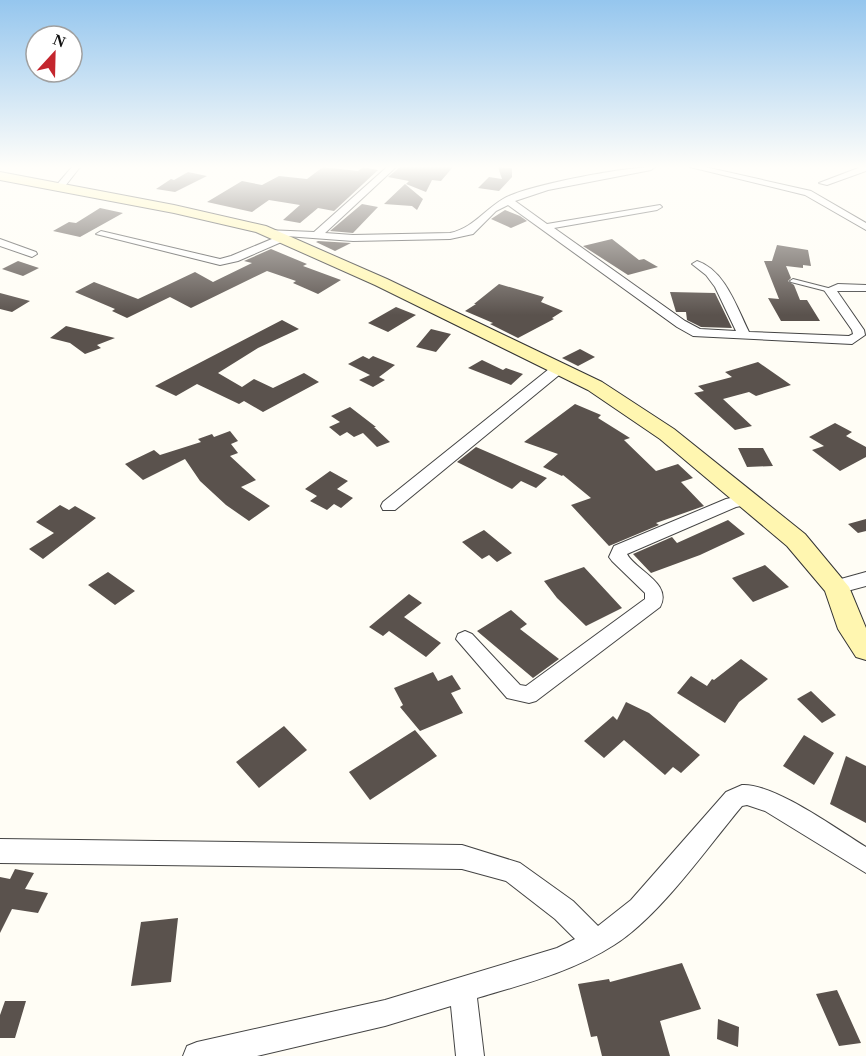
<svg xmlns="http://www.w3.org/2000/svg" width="866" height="1056" viewBox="0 0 866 1056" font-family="Georgia,serif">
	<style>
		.building { fill: #5a524d }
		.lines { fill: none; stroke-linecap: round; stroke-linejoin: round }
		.lane-casing { stroke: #444; stroke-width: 2 }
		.street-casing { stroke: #444; stroke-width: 2 }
		.secondary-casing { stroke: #333; stroke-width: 2 }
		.lane { fill: #fff; fill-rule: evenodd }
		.street { fill: #fff; fill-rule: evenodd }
		.secondary { fill: #fff6b0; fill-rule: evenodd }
	</style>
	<rect width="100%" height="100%" fill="#fffdf5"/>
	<path class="building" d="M323,167L358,171L363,167L378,170L334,211L318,208L300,223L283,220L300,205L269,200L252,212L207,202L242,181L262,185L279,176L307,179Z
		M400,167H453L441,181L432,180L426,192L406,184L409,181L388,177Z
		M498,167L512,168V177L499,191L478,188L489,177L502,179Z
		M188,172L207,176L175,192L156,189L171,179L174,180Z
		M405,184L423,199L417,210L412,206L384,204Z
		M362,204L378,207L353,233L330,231Z
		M100,208L123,213L80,237L53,231L69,222L76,223Z
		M505,210L520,216L527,221L511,228L491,219Z
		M612,239L639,260L644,259L658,267L628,275L583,246Z
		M318,241L351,243L335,251L316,242Z
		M777,245L808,250L811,266L803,265V268L786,266L791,278L788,281L794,285L800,300H807L820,321H781L768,298L779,299L764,261H772Z
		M271,249L307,264L303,266L341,280L318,294L293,283L296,281L267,271L191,308L170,297L127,318L112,311L115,309L75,292L94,282L138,299L195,272L213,282L252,263L244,261Z
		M18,261L39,268L23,276L2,269Z
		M499,284L544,297L541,302L563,311L552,318L554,319L518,338L490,324L493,323L465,311L476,304H474Z
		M670,292L715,293L732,328L701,327L687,320L686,312H676Z
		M0,293L30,301L12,312L0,309Z
		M396,307L416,315L388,332L368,323Z
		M282,320L299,329L258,348L218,373L242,387L254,379L273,388L304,373L319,382L263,412L244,401L239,404L197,384L176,396L155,386Z
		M66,326L115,338L97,345L101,348L85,354L70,343L50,338Z
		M431,329L451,334L436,352L416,347Z
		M580,349L595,357L578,366L562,358Z
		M363,356L369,359L373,356L395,365L379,377L385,380L373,387L359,380L370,375L348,364Z
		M482,360L503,370L506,368L523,374L511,385L468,368Z
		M758,362L791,385L756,396L749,392L723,399L752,426L735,430L694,393L704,391L698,386L732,377L725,372Z
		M575,404L601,415L598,418L630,438L624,440L656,471L678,464L693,478L681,482L704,506L656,523L659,525L609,546L571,505L591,498L563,475L562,476L543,467L558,454L524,442Z
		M350,407L376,427H374L390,442L377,447L363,433L354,437L347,432L340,436L329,427L340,422L331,416Z
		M835,423L852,432L846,436L866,447V457L840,471L812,450L824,446L809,437Z
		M230,431L238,441L231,444L238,453L230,456L256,480L241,487L270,506L249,521L226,505L200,481L185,459L143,480L125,464L154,450L160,455L201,442L198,439L212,434L214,437Z
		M476,447L547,478L536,488L521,481L512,489L457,462Z
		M738,448H763L773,466L747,467Z
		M330,471L348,481L337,489L353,498L341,508L334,504L327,510L310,501L317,496L305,489Z
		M60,505L69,510L75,506L96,518L43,559L29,549L54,533L36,522Z
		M866,519V531L858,533L848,524Z
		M728,520L745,534L700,555L651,573L633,554L672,537L677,543Z
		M484,530L512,553L497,562L489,555L482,559L462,542Z
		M765,565L789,587L753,602L732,578Z
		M584,567L622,608L586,626L557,598L544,581Z
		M108,572L135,591L115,605L88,585Z
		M409,594L422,603L404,617L441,643L426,657L389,631L383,636L369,627Z
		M511,610L527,624L520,629L559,659L533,678L477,631Z
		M741,659L768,679L739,702L725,723L677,693L691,676L707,686L712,679L714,680Z
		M433,672L438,681L452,675L461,689L451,693L463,713L420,731L400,707L403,705L394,688Z
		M811,691L836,715L822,723L797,699Z
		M626,702L649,713L700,755L681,773L673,767L665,775L624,740L604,758L584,741L613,716L617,720Z
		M284,726L307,750L259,788L236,762Z
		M415,730L437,756L370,800L349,772Z
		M804,735L834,753L814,785L783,766Z
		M846,756L866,766V823L830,804Z
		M15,869L34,873L25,889L48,893L38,913L12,909L0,933V877L10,879Z
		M178,918L171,982L131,986L141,922Z
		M682,963L701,1009L660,1021L670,1056H602L597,1036L591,1037L578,984L609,979L610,982Z
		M837,990L861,1043L839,1046L816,994Z
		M5,1001H26L15,1038H0V1015Z
		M718,1019L739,1027L738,1047L717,1039Z"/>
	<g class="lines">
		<defs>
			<path id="lane" d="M793,279L832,289L833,290L830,292L791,282L790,281Z"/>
			<path id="street" d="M72,167H80L62,190H56L54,188Z
				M387,167H396L325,233L353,235L450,233C473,228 483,211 503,199C527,185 625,167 655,167L651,170L548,190L515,201L547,224L660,205L662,207L657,210L554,228L685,321L700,329L736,331L715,287L706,275L692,264L697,261C725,270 737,308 749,332L849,336L853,334L852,330L824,290L838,284L866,285V291H837L864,330L865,335L852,344L693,336L677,327L508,205L496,211L473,234L450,239L353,241L286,236V240L238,261L220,265L96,234L101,231L220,259L231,256L279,236L266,234V230L314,232Z
				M690,167H705L811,191L866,223V230L805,195Z
				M861,167H866V171L827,185L819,183Z
				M0,239L36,252L37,254L32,257L0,246Z
				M559,364L566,368L564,371L395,510H383L381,506L383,502L554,365Z
				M745,495L751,496L753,500L751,504L736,507L627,554C636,571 673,583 660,607L536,701L529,703L507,698L456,639L458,634L465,631L472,634L520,685L526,686L645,599V593L612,561L609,557L614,546L726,499Z
				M866,572V586L836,594L830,592L827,587L830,582Z
				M742,785C774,783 838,830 866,847V873L765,811L747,805L742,806C706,849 660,916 614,945C572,972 524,984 477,998L484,1056H456L451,1006L385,1026L257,1056H183L187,1046L197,1042L385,1000L557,948L575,939L555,919L506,881L462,869L0,863V839L462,845L520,863L573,901L598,926L631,900L726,792Z"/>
			<path id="secondary" d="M0,172L174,205L266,226L387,279L602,382L674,429L805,534L849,587L866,628V660L856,657L838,629L825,591L787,546L660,439L588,390L375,285L256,232L174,213L0,180Z"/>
		</defs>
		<use href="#lane" class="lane-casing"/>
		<use href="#street" class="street-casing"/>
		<use href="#secondary" class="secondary-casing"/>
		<use href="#lane" class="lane"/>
		<use href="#street" class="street"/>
		<use href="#secondary" class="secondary"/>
	</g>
	<linearGradient id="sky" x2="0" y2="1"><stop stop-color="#95c6ee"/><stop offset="0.53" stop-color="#fffefa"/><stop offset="1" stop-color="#fffefa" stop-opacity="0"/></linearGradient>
	<rect width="866" height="315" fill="url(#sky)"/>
	<g transform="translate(54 54) rotate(22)"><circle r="28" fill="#ffffff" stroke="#a0a0a0" stroke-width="1.5"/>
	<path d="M0-4.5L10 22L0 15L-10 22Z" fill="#c4262e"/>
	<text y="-9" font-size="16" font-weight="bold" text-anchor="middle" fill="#111111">N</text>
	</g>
</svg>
